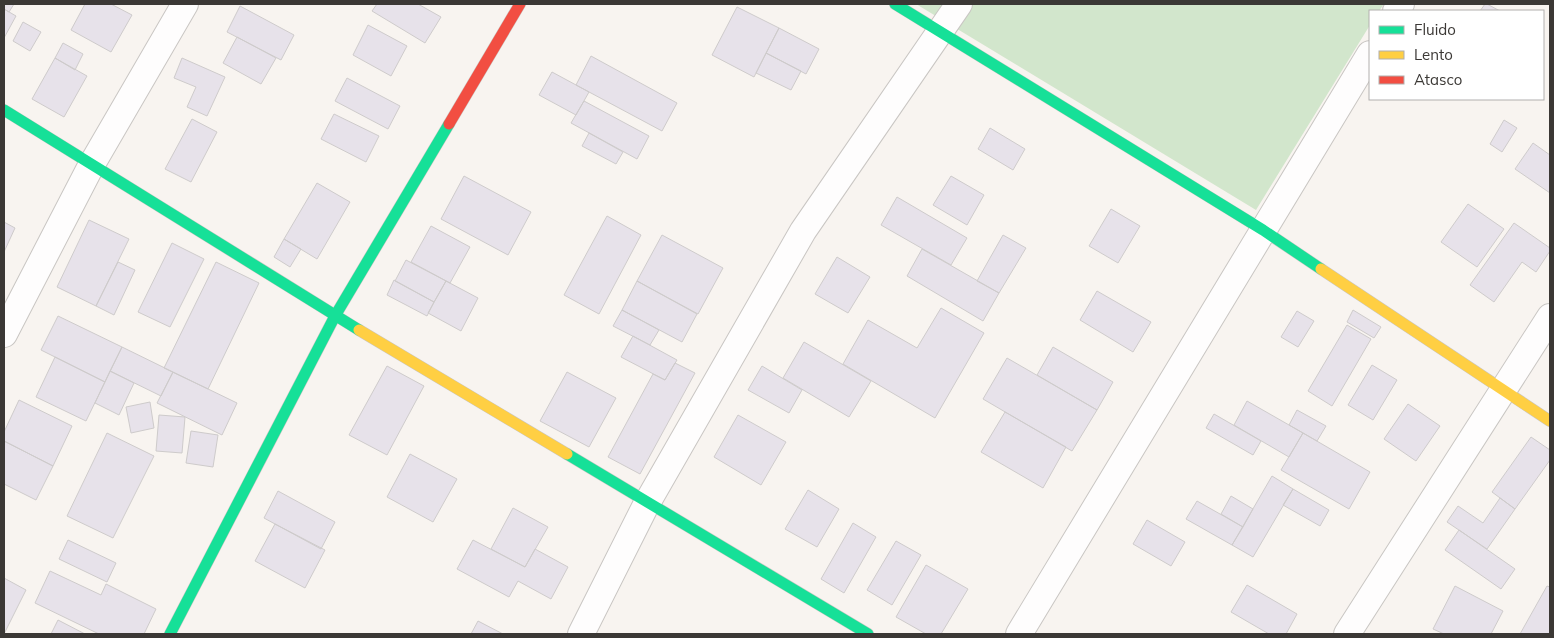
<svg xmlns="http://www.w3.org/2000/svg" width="1554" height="638" viewBox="0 0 1554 638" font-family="Mulish,sans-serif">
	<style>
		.green { fill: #d2e6cc }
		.building { fill: #e7e2ea; stroke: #cecbcb }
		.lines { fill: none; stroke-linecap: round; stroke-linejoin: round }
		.street-casing { stroke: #c9c6c3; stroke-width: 28 }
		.fast-casing { stroke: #c9c6c3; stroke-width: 12 }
		.slow-casing { stroke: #c9c6c3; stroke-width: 12 }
		.jam-casing { stroke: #c9c6c3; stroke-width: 12 }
		.street { stroke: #fefdfd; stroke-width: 26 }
		.fast { stroke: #16e098; stroke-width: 11 }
		.slow { stroke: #ffcf43; stroke-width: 11 }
		.jam { stroke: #f24e42; stroke-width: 11 }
	</style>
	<rect width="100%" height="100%" fill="#f8f4f0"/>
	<path class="green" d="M916,4H1384L1379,11H1370V25L1256,210Z"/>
	<path class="building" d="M4,4H14L9,12L4,9Z
		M85,4H111L132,15L111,52L71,30Z
		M377,4H418L441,17L425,43L372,11Z
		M1485,4H1487L1500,11H1480Z
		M240,6L294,35L281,60L227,32Z
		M737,7L779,28L754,77L712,55Z
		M4,9L16,16L4,38Z
		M23,22L41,32L30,51L13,41Z
		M368,25L407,46L391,76L353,55Z
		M779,28L819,49L806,74L766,53Z
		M237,37L276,58L261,84L223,63Z
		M63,43L83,54L75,70L55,58Z
		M766,53L801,71L791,90L756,73Z
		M591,56L677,103L662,131L576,85Z
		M55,58L87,76L64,117L32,99Z
		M182,58L225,77L207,116L187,107L196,87L174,78Z
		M552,72L589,92L576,115L539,95Z
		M347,78L400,106L388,129L335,101Z
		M584,101L649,136L637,159L571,123Z
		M334,114L379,136L366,162L321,139Z
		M192,119L217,132L191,182L165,169Z
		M1504,120L1517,128L1502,152L1490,144Z
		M990,128L1025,149L1013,170L978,149Z
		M589,133L623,152L616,164L582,146Z
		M1533,143L1550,155V193L1515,169Z
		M464,176L531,212L508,255L441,219Z
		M951,176L984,195L967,225L933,205Z
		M317,183L350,202L317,259L284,239Z
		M897,197L967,238L951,265L881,225Z
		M1468,204L1504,229L1477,267L1441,242Z
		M1111,209L1140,226L1118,263L1089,246Z
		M607,216L641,235L599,314L564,295Z
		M89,220L129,239L96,306L57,287Z
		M4,222L15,228L4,252Z
		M1514,223L1550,248V251L1536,272L1522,262L1494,302L1470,285Z
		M431,226L470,247L450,283L411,262Z
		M662,235L723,268L698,314L637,281Z
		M1003,235L1026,248L999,293L977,281Z
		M284,239L301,249L290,267L274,257Z
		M172,243L204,259L170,327L138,312Z
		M922,249L999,293L983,321L907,276Z
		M837,257L870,277L848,313L815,294Z
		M406,260L446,281L434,302L395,281Z
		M118,262L135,270L114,315L96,306Z
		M216,262L259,283L208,389L164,368Z
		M394,280L434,302L427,316L387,295Z
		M446,281L478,298L461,331L428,313Z
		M637,281L697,314L682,342L622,310Z
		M1097,291L1151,322L1133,352L1080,320Z
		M941,308L984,333L935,418L843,364L868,320L917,348Z
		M622,310L659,330L650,345L613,326Z
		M1353,310L1381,327L1374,338L1347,322Z
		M1297,311L1314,321L1298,347L1281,337Z
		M58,316L122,347L105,382L41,350Z
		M1347,325L1371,339L1332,406L1308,391Z
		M633,336L677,360L665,380L621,357Z
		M804,342L871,381L849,417L783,378Z
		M122,347L173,372L161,396L110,371Z
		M1053,347L1113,382L1097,410L1037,375Z
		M55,357L105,382L86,421L36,397Z
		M1007,358L1097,410L1072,451L983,399Z
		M675,363L695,373L640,474L608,457L653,374L665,380Z
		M1372,365L1397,380L1373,420L1348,405Z
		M387,366L424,386L387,455L349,435Z
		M762,366L802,390L789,413L748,390Z
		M110,371L134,383L119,415L95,403Z
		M173,372L237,403L222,435L157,403Z
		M567,372L616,398L589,447L540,421Z
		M19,400L72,426L53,466L4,441V432Z
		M1247,401L1303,433L1289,457L1234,425Z
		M150,402L154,428L131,433L126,407Z
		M1408,404L1440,426L1416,461L1384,439Z
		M1297,410L1326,426L1317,441L1289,425Z
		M1005,412L1066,447L1043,488L981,452Z
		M1214,414L1261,441L1253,455L1206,428Z
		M159,415L185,417L182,453L156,451Z
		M738,415L786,442L761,485L714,457Z
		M191,431L218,435L213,467L186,463Z
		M107,433L154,456L113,538L67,516Z
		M1303,433L1370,472L1349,509L1281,470Z
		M1531,437L1550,450V460L1515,509L1492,492Z
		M4,441L53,466L36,500L4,484Z
		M410,454L457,479L433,522L387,497Z
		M1272,476L1293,489L1253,557L1232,545Z
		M1293,489L1329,510L1320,526L1283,505Z
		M808,490L839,509L817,547L785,529Z
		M278,491L335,522L321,549L264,518Z
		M1231,496L1253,509L1243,527L1221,514Z
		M1500,498L1515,509L1487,549L1447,522L1458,506L1483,523Z
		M1197,501L1243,527L1232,545L1186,519Z
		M513,508L548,527L525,567L491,549Z
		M1147,520L1185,542L1171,566L1133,544Z
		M853,523L876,537L844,593L821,579Z
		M275,524L325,550L305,588L255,561Z
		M1459,530L1515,569L1501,589L1445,550Z
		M68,540L116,563L107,582L59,559Z
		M473,540L525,567L535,549L568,567L551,599L518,581L509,597L457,569Z
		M896,541L921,555L892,605L867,590Z
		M926,565L968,589L941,634H926L896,617Z
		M50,571L101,595L106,584L156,609L144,634H99L35,603Z
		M4,578L26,590L4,634Z
		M1247,585L1297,614L1286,634H1269L1231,612Z
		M1455,586L1503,611L1491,634H1444L1433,629Z
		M1547,586L1550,587V634H1520Z
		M58,620L85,634H51Z
		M478,621L503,634H471Z"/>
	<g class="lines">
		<defs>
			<path id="street" d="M1396,11L1401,4
				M4,334L92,164L185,4
				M581,634L647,503L803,231L959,4
				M1019,634L1370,54
				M1347,634L1550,317"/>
			<path id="fast" d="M895,4L1263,230L1321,269
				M4,110L359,330
				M567,454L868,634
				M170,634L335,316L449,124"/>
			<path id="slow" d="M1321,269L1550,421
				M359,330L567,454"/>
			<path id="jam" d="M449,124L520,4"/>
		</defs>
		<use href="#street" class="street-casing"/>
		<use href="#fast" class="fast-casing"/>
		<use href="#slow" class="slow-casing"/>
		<use href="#jam" class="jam-casing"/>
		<use href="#street" class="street"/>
		<use href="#fast" class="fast"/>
		<use href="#slow" class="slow"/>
		<use href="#jam" class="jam"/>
	</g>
	<rect width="1554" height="638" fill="none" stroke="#3b3835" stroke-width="10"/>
	<rect x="1369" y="10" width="175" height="90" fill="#ffffff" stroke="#b1afae"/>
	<rect x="1379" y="26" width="25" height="8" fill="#16e098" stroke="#b1afae"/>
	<text x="1414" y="35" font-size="15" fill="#3b3835">Fluido</text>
	<rect x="1379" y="51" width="25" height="8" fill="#ffcf43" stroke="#b1afae"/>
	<text x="1414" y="60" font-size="15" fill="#3b3835">Lento</text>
	<rect x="1379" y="76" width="25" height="8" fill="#f24e42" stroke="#b1afae"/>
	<text x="1414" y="85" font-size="15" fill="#3b3835">Atasco</text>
</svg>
